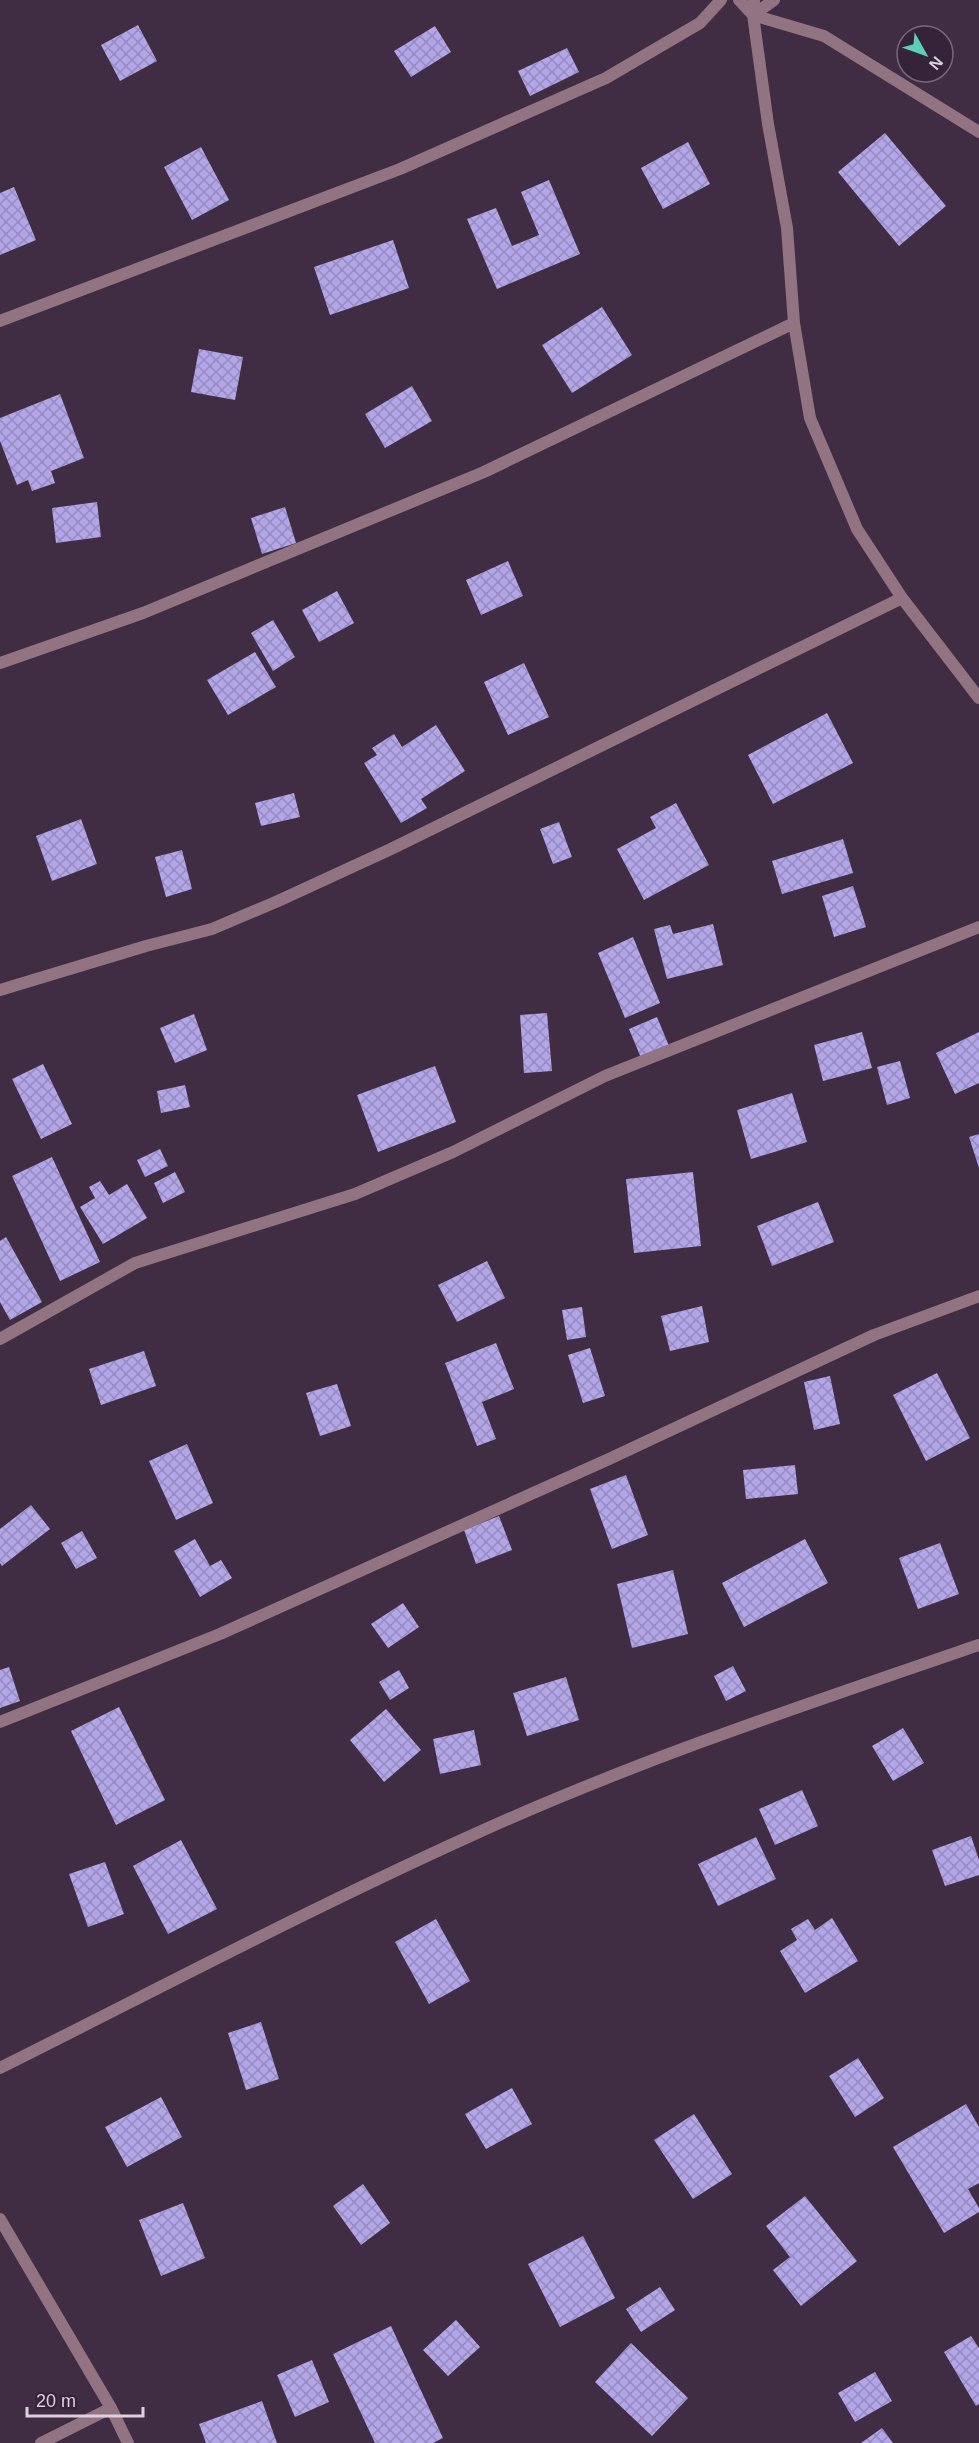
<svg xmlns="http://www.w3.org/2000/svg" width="979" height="2443" viewBox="0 0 979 2443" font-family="Arial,sans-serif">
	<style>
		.building { fill: url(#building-cross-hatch) }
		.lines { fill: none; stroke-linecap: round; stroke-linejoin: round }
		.minor { stroke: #927381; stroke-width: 12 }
	</style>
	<defs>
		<pattern id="building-cross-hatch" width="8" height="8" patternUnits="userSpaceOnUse" patternTransform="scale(1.5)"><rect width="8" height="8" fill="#b2a5e8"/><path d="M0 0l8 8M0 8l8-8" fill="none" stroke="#968bbf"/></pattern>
	</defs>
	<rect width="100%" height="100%" fill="#402d43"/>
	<path class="building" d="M138,25L157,61L120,81L101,45Z
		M435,26L451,52L411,77L394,51Z
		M567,48L579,72L530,96L518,71Z
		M885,133L946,206L899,246L838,172Z
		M688,142L710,184L663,209L641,168Z
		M201,147L229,200L192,220L164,167Z
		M549,180L580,254L497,289L467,219L496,208L512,246L539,235L521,192Z
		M14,187L36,240L0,255V193Z
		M393,240L409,288L330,315L314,267Z
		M602,307L632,355L572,393L542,345Z
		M199,349L243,357L235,400L191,392Z
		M412,386L432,421L385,448L365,414Z
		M60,394L84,458L51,471L55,483L32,491L28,480L17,485L0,441V418Z
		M97,502L101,537L56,543L52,508Z
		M285,507L296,543L262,554L251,518Z
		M508,561L523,596L481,615L466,580Z
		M337,591L354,623L319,642L302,610Z
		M273,620L295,657L273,671L251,633Z
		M255,652L276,687L228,715L207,680Z
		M524,663L549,717L508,735L484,682Z
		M827,713L853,763L773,804L748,755Z
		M436,725L465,771L421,799L427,808L401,823L364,763L377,755L372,748L394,734L402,747Z
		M294,793L300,817L261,826L255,803Z
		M676,803L709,865L644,900L617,849L656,828L650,817Z
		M81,819L97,864L52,881L36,836Z
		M559,822L572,857L553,864L540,829Z
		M843,839L853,873L782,894L772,861Z
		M182,850L192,889L166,897L155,857Z
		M853,886L866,927L834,937L822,896Z
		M713,924L723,965L667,979L654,929L670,925L673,934Z
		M633,937L660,1003L625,1018L598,953Z
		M547,1013L552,1071L524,1073L520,1015Z
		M194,1014L207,1050L175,1063L160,1028Z
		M657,1017L669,1046L641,1058L629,1029Z
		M862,1032L872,1068L823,1081L814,1045Z
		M979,1032V1083L955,1094L936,1053Z
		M900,1061L910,1098L887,1105L877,1067Z
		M43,1064L72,1124L41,1139L12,1079Z
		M435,1066L456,1122L378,1152L357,1095Z
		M185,1085L190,1107L161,1113L157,1091Z
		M792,1093L807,1142L751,1159L737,1110Z
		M979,1134V1168L969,1137Z
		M160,1149L168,1166L145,1177L137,1160Z
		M52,1157L100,1262L60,1281L12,1176Z
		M175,1172L185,1192L163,1203L154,1183Z
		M693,1172L701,1246L634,1253L626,1179Z
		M100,1181L109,1195L127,1184L147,1218L103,1244L80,1207L95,1198L89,1187Z
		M818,1202L834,1242L772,1266L757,1226Z
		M6,1237L42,1302L10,1320L0,1302V1241Z
		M487,1261L505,1298L457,1322L438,1285Z
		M702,1306L709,1342L670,1351L661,1316Z
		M582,1307L586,1337L567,1340L562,1310Z
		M496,1343L514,1389L482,1402L496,1439L477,1446L445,1363Z
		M590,1348L605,1396L583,1403L568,1355Z
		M144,1351L156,1386L101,1405L89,1369Z
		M937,1373L970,1438L926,1461L893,1395Z
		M830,1376L840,1424L814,1430L804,1382Z
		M337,1384L351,1426L320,1436L306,1393Z
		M187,1444L213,1503L176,1520L149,1461Z
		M795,1465L798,1494L746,1499L743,1470Z
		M626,1475L648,1535L612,1549L590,1489Z
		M31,1505L50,1529L2,1566L0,1563V1529Z
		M499,1516L512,1550L476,1564L464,1530Z
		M82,1531L97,1558L76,1569L61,1543Z
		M195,1539L210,1566L221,1560L232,1578L200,1597L174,1551Z
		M805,1539L828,1583L744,1627L722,1583Z
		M940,1543L959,1594L918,1609L899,1558Z
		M673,1570L688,1634L632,1648L617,1584Z
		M403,1603L419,1627L388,1648L371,1624Z
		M733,1666L746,1691L726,1701L714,1676Z
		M9,1667L20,1701L0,1708V1670Z
		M399,1670L409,1688L390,1700L379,1682Z
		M566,1677L579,1720L527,1736L513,1693Z
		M119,1707L165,1800L116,1825L71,1731Z
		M386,1709L421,1750L384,1782L350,1740Z
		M903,1728L924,1763L893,1781L872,1746Z
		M474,1730L481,1765L440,1774L433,1739Z
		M802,1790L818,1826L775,1845L759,1809Z
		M971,1836L979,1860V1875L945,1886L932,1850Z
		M756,1837L776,1879L718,1906L698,1864Z
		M181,1840L217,1909L168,1934L133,1866Z
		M105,1862L124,1914L88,1927L69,1874Z
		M832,1918L858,1961L805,1993L780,1951L797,1940L791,1929L808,1919L815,1930Z
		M436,1919L470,1981L429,2004L395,1942Z
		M261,2022L279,2079L246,2090L228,2033Z
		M858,2058L884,2098L855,2117L829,2076Z
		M512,2088L532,2124L486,2149L465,2114Z
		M161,2097L182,2137L127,2167L105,2127Z
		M966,2104L979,2127V2183L968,2189L979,2208V2212L944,2233L893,2147Z
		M694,2114L732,2174L693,2199L654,2140Z
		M363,2184L390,2223L361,2245L333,2206Z
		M805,2196L857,2261L801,2306L773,2270L790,2257L766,2226Z
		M183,2203L205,2258L161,2276L139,2220Z
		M583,2236L615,2298L560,2327L528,2264Z
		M660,2287L675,2310L641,2332L626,2309Z
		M456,2320L480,2347L448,2376L423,2350Z
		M391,2326L443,2438L433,2443H375L333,2354Z
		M971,2336L979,2348V2404L976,2406L944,2352Z
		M631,2343L688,2398L652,2436L595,2382Z
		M312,2360L329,2402L295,2417L277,2375Z
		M875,2372L892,2401L855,2422L838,2393Z
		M262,2401L277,2443H206L199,2424Z
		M882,2428L893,2443H861Z"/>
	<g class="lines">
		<path class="minor" d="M739,0L753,15L824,36L979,132
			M754,0L753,15L768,124L787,228L794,323L810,418L857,529L902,598L979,698
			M753,15L774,0
			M0,321L400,169L606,78L700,23L721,0
			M0,663L143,613L484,472L794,323
			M0,990L146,946L212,929L278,901L391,849L902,598
			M0,1339L135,1263L355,1194L453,1152L605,1076L979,927
			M0,1722L220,1634L609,1459L874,1335L979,1296
			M0,2068C158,1989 315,1906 477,1833C640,1759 810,1703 979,1645
			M0,2219L111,2408L128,2443
			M41,2443L111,2408"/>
	</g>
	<g transform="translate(925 54) rotate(130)"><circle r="28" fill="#352338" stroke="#78687a" stroke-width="1.5"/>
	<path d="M0-4.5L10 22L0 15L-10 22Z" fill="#5dceb8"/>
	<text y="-9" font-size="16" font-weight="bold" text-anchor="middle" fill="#dcd0de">N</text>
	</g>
	<path d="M27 2407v9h116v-9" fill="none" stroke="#dcd0de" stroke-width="3"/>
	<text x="36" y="2407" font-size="18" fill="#dcd0de" stroke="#352338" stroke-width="4.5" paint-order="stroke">20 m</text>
</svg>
